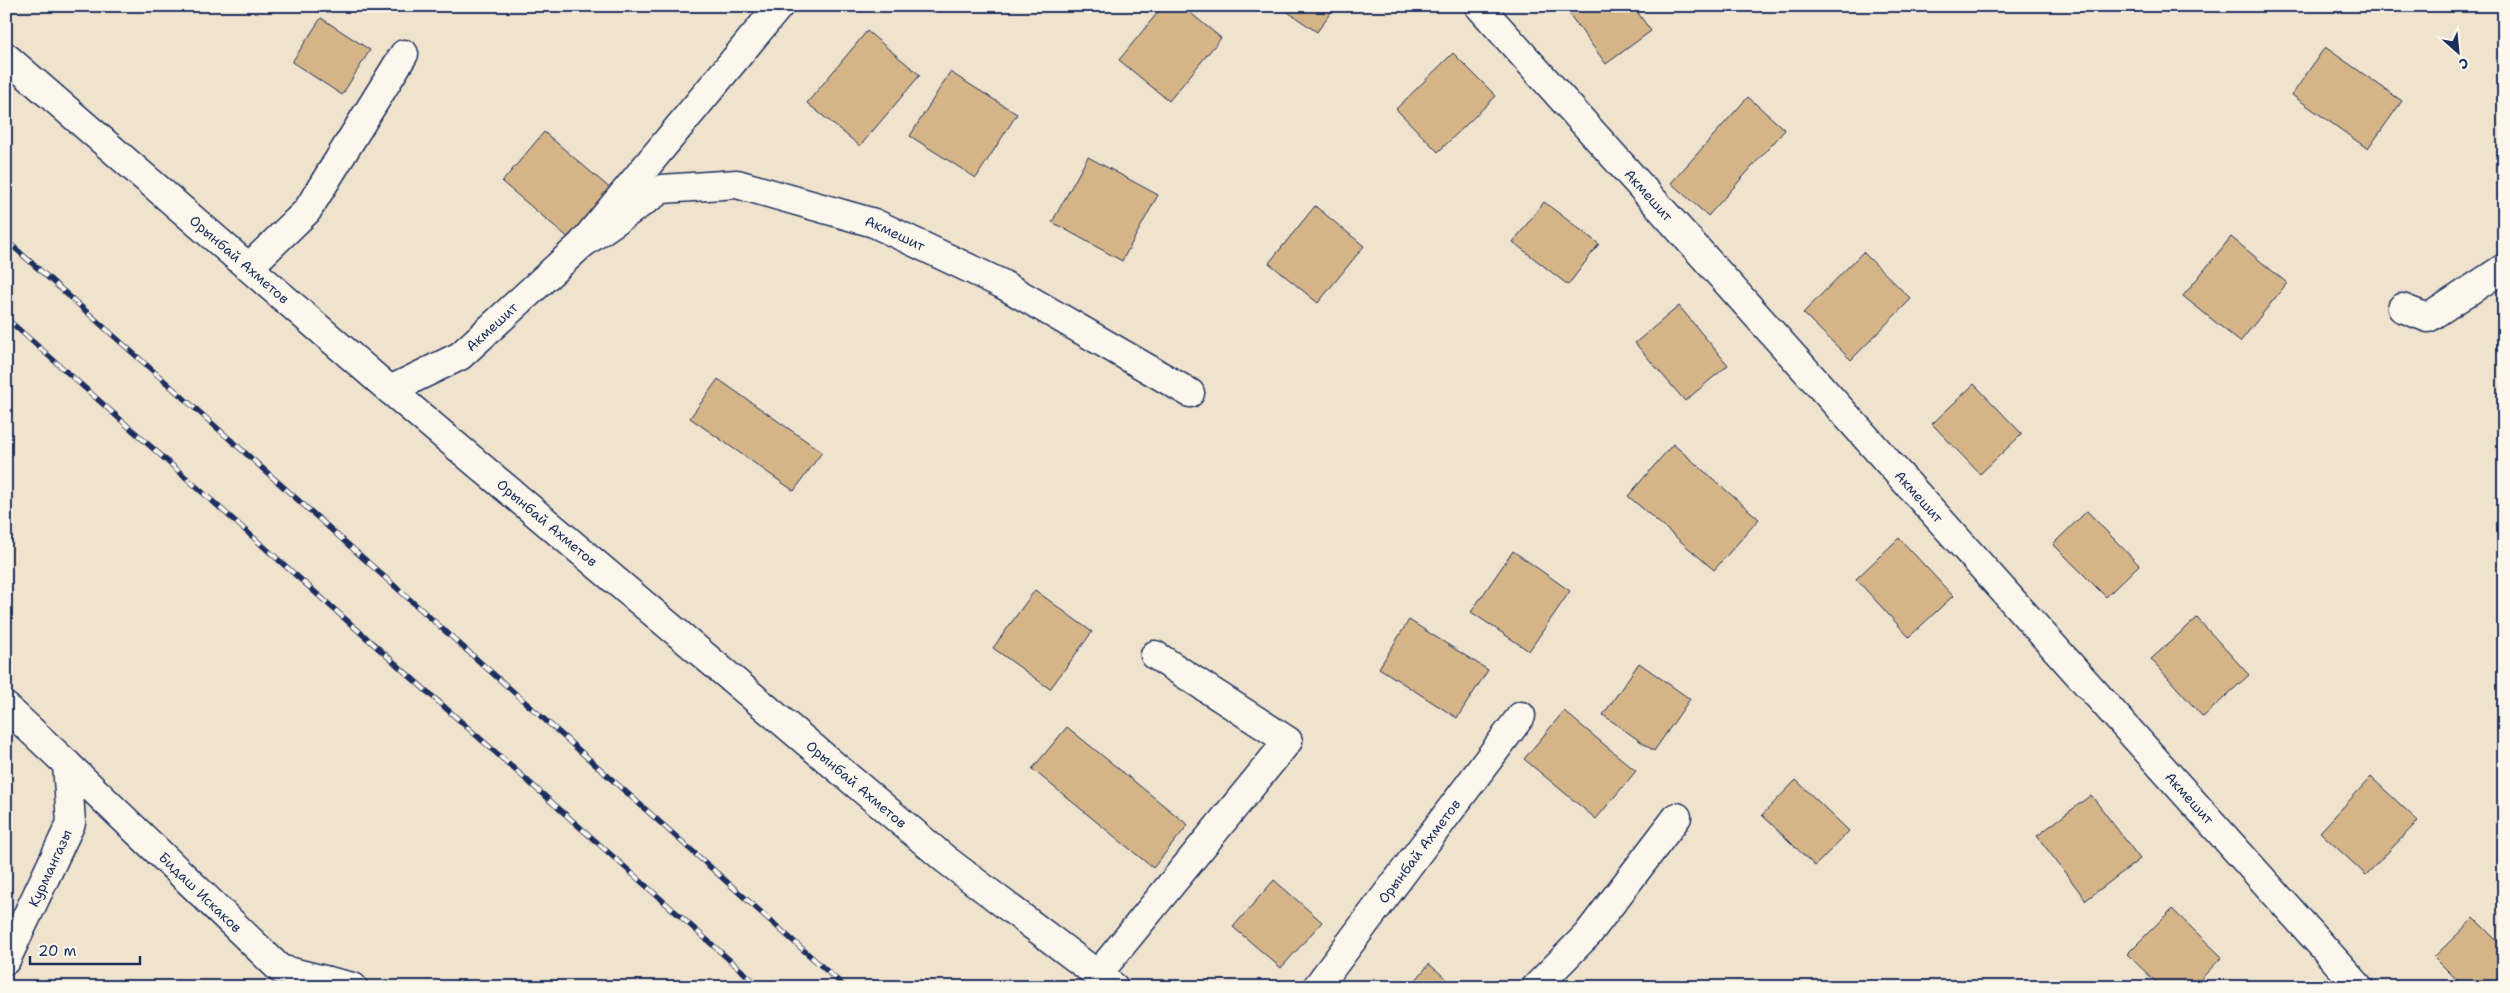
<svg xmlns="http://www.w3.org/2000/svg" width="2510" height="993" viewBox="0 0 2510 993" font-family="'Shantell Sans',sans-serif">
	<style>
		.building { fill: #d5b588; stroke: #1b2f5e }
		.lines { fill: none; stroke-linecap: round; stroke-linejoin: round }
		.street-casing { stroke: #1b2f5e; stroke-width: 31 }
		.street { stroke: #fbf7ec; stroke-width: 28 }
		.rail-casing { stroke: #1b2f5e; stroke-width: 5.5 }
		.rail { stroke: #fbf7ec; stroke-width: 4; stroke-dasharray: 11; stroke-linecap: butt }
		.labels { text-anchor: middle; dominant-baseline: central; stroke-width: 4; stroke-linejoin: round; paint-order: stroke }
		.street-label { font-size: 14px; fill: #1b2f5e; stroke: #fbf7ec }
	</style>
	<rect width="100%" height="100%" fill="#f0e3ce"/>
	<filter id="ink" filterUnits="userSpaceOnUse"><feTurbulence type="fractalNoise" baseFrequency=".02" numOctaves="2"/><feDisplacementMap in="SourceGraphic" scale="10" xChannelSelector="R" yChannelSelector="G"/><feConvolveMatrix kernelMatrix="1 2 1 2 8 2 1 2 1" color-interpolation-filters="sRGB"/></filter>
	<g filter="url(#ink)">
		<path class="building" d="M1163,6H1182L1221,38L1169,101L1119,60Z
			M1283,6H1335L1317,32L1282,8Z
			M1565,6H1633L1651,31L1606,64L1564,7Z
			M321,18L370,50L342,95L292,62Z
			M867,31L920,75L860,146L807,103Z
			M2325,47L2402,101L2368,149L2292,95Z
			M1453,53L1496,96L1438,152L1396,109Z
			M950,72L1017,114L976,178L910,136Z
			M1748,97L1785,130L1708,216L1671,183Z
			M544,132L612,190L570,239L502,182Z
			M1088,157L1158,195L1122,261L1052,222Z
			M1544,202L1599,244L1568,285L1513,242Z
			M1315,206L1364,246L1318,303L1269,263Z
			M2231,237L2287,283L2240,342L2183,296Z
			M1863,252L1911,299L1851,360L1803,313Z
			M1679,306L1728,365L1685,401L1635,343Z
			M718,379L822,452L794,491L690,418Z
			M1974,384L2022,434L1980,474L1932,424Z
			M1673,444L1759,519L1714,570L1628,496Z
			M2087,511L2139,565L2106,597L2053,544Z
			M1899,538L1953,596L1909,637L1856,579Z
			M1513,551L1570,591L1529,651L1471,612Z
			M1035,590L1092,632L1050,689L993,648Z
			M2197,618L2249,675L2203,717L2151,659Z
			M1409,620L1488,670L1457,718L1379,668Z
			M1639,663L1690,699L1654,751L1603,715Z
			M1564,711L1636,771L1596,819L1524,759Z
			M1067,727L1188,825L1153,868L1032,769Z
			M2371,777L2418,821L2366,875L2320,832Z
			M1796,780L1849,831L1815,866L1762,815Z
			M2091,795L2140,859L2086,900L2037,836Z
			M1274,880L1322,922L1281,968L1233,927Z
			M2172,909L2222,957L2193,987H2161L2127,954Z
			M2474,918L2504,948V981L2498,987H2464L2434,957Z
			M1429,964L1456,987H1410Z"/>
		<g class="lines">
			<defs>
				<g id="street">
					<path id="s1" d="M1479,6L2359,987"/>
					<path id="s2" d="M6,57L390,390L945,859L1114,987"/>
					<path id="s3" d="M582,244L662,189L737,184L874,223L1002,284L1190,393"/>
					<path d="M249,267L307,211L404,54"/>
					<path d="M2402,308L2428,318L2504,268"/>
					<path id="s4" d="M390,390L460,356L582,244L779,6"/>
					<path d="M6,707L67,764L71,823L6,960"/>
					<path id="s5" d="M67,764L280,969L353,987"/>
					<path d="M1098,974L1288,741L1155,655"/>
					<path id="s6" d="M1317,987L1521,716"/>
					<path d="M1536,987L1588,934L1677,817"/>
				</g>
			</defs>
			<use href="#street" class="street-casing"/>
			<use href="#street" class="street"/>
			<defs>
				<path id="rail" d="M6,240L845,987
					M6,318L760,987"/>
			</defs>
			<use href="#rail" class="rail-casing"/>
			<use href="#rail" class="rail"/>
		</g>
	</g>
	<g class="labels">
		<g class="street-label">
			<text stroke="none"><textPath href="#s1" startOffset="254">Акмешит</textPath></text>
			<text stroke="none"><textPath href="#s3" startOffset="338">Акмешит</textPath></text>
			<text stroke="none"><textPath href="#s2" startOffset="309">Орынбай Ахметов</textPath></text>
			<text stroke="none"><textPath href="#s4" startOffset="121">Акмешит</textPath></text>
			<text stroke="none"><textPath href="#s1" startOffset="659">Акмешит</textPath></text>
			<text stroke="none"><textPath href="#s2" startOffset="714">Орынбай Ахметов</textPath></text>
			<text stroke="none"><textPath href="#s2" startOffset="1119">Орынбай Ахметов</textPath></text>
			<text stroke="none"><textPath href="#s1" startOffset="1064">Акмешит</textPath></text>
			<text stroke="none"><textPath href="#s6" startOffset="170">Орынбай Ахметов</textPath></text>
			<text transform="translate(50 868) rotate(-65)">Курмангазы</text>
			<text stroke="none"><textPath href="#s5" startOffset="185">Бидаш Искаков</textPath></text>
		</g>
	</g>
	<rect width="2510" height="993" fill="none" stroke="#fbf7ec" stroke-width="25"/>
	<rect x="12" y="12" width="2485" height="968" fill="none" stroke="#1b2f5e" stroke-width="2" filter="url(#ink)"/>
	<g transform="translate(2458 52) rotate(153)" stroke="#fbf7ec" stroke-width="4" paint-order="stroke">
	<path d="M0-4L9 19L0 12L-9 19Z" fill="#1b2f5e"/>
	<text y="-8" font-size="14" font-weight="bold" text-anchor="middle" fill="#1b2f5e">С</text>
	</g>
	<path d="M30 956v8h110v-8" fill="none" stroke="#1b2f5e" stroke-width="2.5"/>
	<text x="38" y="956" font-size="15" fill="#1b2f5e" stroke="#fbf7ec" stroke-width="4" paint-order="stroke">20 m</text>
</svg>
